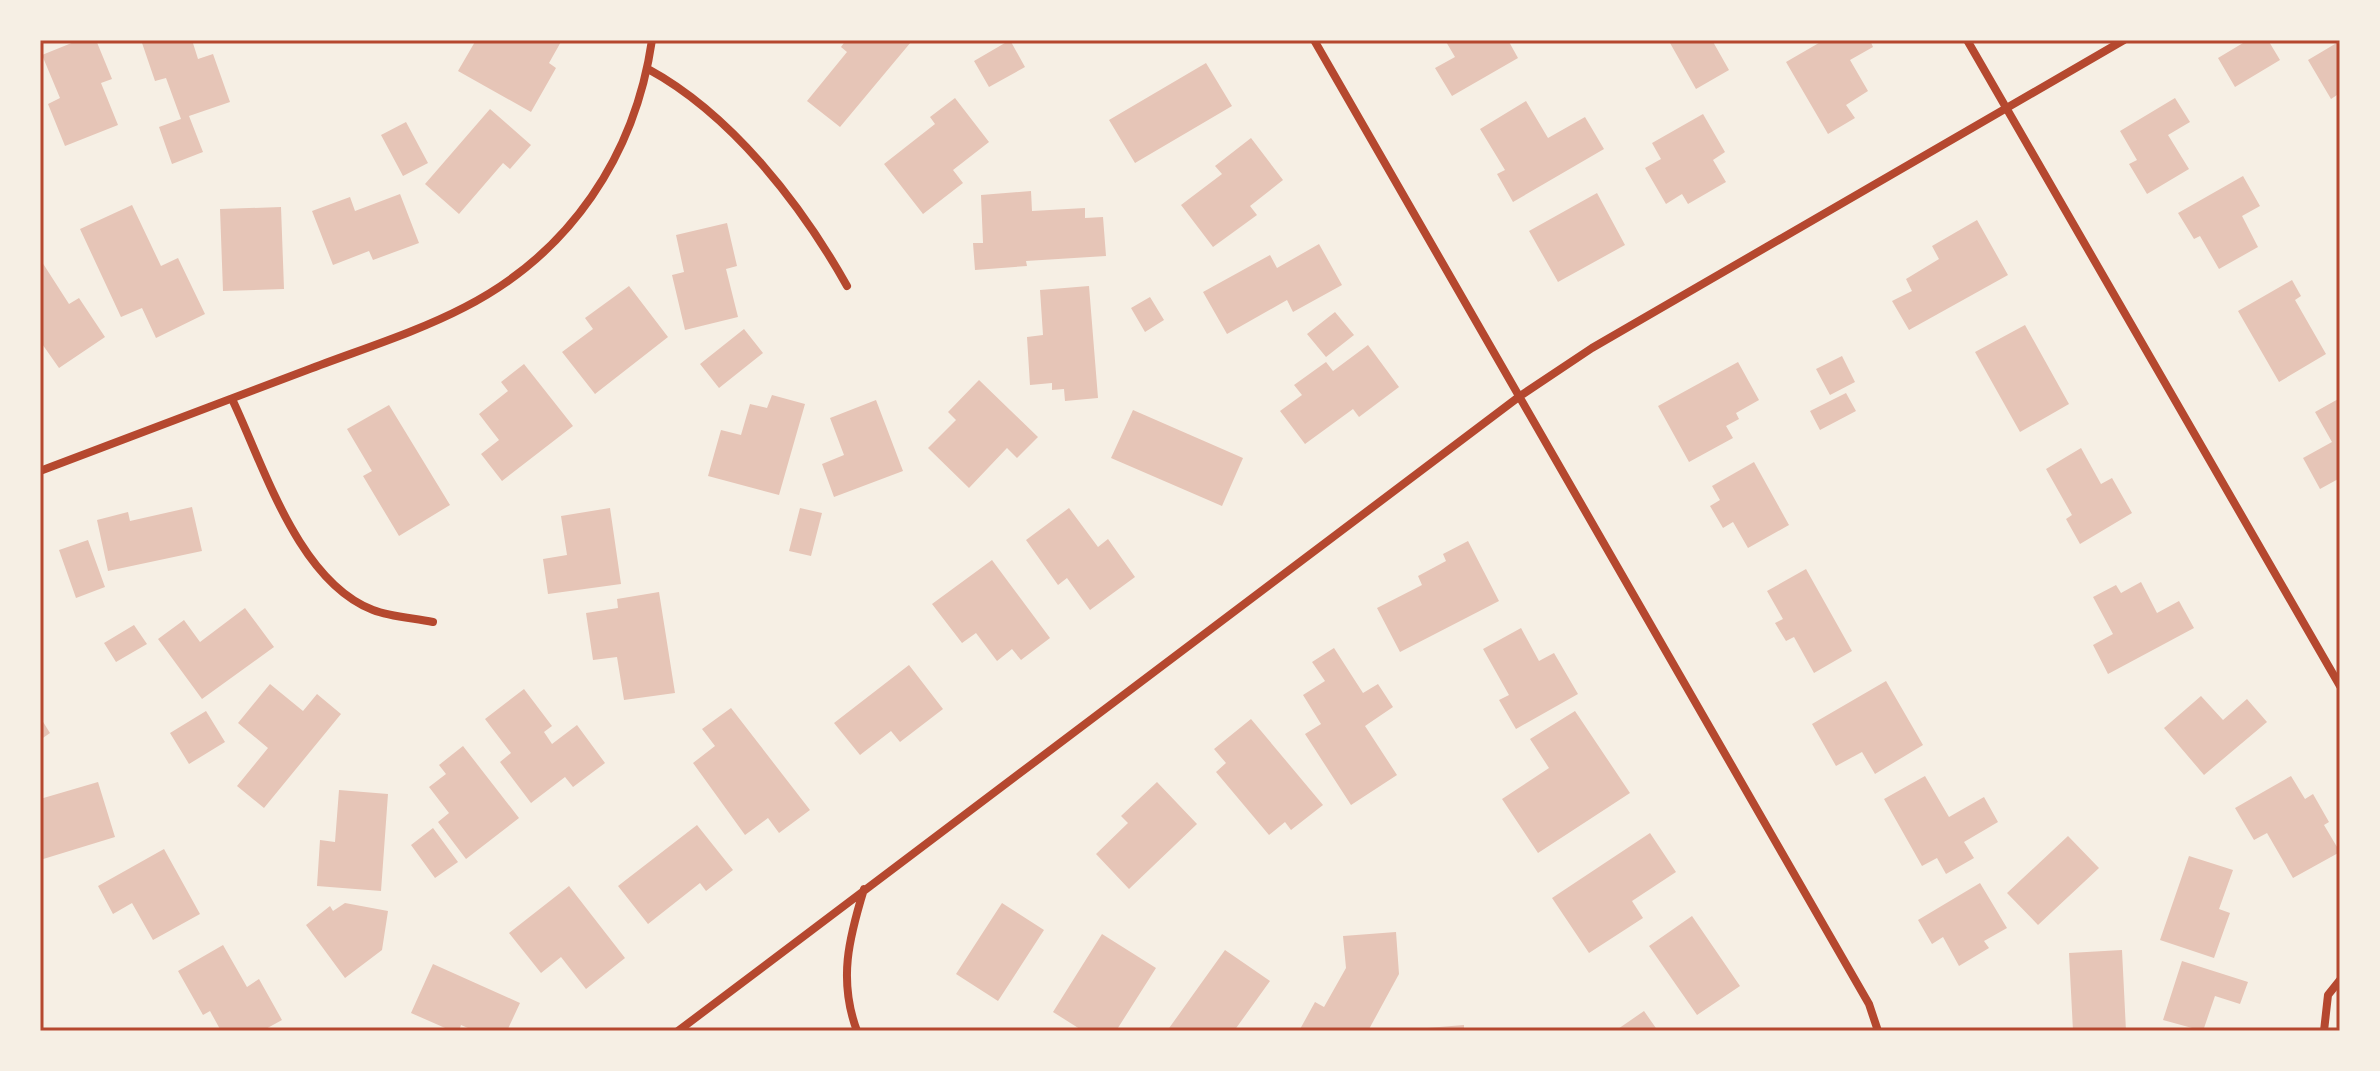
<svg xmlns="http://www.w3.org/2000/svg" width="2380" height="1071" viewBox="0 0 2380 1071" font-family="Roboto,sans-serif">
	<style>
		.building { fill: #e6c5b7 }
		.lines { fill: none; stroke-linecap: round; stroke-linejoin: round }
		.minor { stroke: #b5482f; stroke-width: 8 }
		.neatline { fill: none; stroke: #b5482f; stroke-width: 3 }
	</style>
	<rect width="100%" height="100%" fill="#f6efe4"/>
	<path class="building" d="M79,40H96L112,79L101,83L118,125L65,146L48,104L60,98L42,55Z
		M141,40H192L198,59L213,54L230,102L189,116L203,152L172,164L159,127L181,119L166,78L155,81Z
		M476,40H562L549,63L556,68L531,112L458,71Z
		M846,40L911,42L840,127L807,101L847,52L841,47Z
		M1010,40L1025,67L989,87L974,61Z
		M1445,40H1508L1518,58L1452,96L1435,68L1455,57Z
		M1675,40H1712L1729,70L1696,89L1670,43Z
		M1824,40H1870L1873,47L1850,60L1868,91L1846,105L1855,118L1828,134L1786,62Z
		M2248,40H2268L2280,60L2235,87L2218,58Z
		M2340,41V93L2331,99L2308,60Z
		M1206,63L1232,106L1135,163L1109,120Z
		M955,98L989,142L953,170L963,183L923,214L884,164L935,124L930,117Z
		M2175,98L2190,122L2168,135L2189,169L2147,194L2129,164L2137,160L2120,131Z
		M1526,101L1548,138L1585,117L1604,149L1513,202L1497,174L1505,170L1480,129Z
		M490,109L531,145L510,169L503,163L459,214L425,184Z
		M1703,114L1725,152L1713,160L1726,182L1688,204L1682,194L1666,204L1645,168L1661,159L1652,143Z
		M406,122L428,163L403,176L381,135Z
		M1251,138L1283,180L1250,206L1257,215L1213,247L1181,205L1222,174L1215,166Z
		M2243,176L2260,206L2242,216L2258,247L2219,269L2200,236L2194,239L2178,213Z
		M1031,191L1032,211L1085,208V218L1103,217L1106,256L1026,261L1027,266L975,270L973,243H983L981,195Z
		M1597,193L1625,245L1558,282L1529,231Z
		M400,194L419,243L373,260L369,251L333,265L312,211L350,197L355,211Z
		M132,205L161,266L178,258L205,314L156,338L142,308L121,317L80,229Z
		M281,207L284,289L223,291L220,209Z
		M1977,220L2008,275L1909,330L1892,301L1912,291L1906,279L1939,259L1932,246Z
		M727,223L737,266L726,269L738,317L685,330L672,275L684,272L676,235Z
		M1319,244L1342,285L1293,312L1287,300L1227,334L1203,292L1270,255L1277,268Z
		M42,262L69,304L79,298L105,337L59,368L40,341Z
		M2292,280L2301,296L2295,300L2326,354L2279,382L2238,311Z
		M629,286L668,337L595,394L562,352L593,329L585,318Z
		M1089,286L1098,398L1065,401L1064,389L1052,390V383L1030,385L1027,337L1043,335L1040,290Z
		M1150,297L1164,320L1145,332L1131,308Z
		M1335,312L1354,335L1326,357L1307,334Z
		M2025,325L2069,404L2020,432L1975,352Z
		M744,329L763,353L719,388L700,364Z
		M1368,345L1399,387L1359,417L1353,409L1305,444L1280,411L1302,395L1294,385L1326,362L1333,371Z
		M1842,356L1855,382L1830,395L1816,369Z
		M1738,362L1759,400L1736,413L1739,419L1726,426L1733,438L1689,462L1658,406Z
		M524,364L573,426L502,481L481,454L499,440L479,414L508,391L501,382Z
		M979,380L1038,437L1017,458L1007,448L969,488L928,448L956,420L948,412Z
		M1846,393L1856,411L1820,430L1810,411Z
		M772,395L805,404L779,495L708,476L721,430L741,435L750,404L767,408Z
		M2340,398V478L2320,489L2303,458L2332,442L2315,412Z
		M876,400L903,471L834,497L822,464L844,455L830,418Z
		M389,405L450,505L399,536L363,476L372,471L347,429Z
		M1133,410L1243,458L1222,506L1111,458Z
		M2081,448L2101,484L2112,478L2132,513L2080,544L2066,519L2072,515L2046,469Z
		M1754,462L1789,525L1748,548L1733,522L1723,528L1710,506L1720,500L1712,486Z
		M192,507L202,551L108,571L97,520L128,512L130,521Z
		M610,508L621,584L548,594L543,559L567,555L561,516Z
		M800,508L822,513L811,556L789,551Z
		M1069,508L1098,547L1108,539L1135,577L1090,610L1067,578L1058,585L1026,540Z
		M88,540L105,587L76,598L59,550Z
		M1468,541L1499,601L1400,652L1377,608L1422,585L1418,576L1446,561L1443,554Z
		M992,560L1050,638L1021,660L1012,649L997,661L976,633L962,643L932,604Z
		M1806,569L1852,651L1814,673L1794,637L1786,641L1775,623L1783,619L1767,591Z
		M2141,582L2157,613L2179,601L2194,628L2108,674L2093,645L2113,634L2093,597L2116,585L2121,593Z
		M659,592L675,693L624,700L617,657L593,660L586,613L618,608L617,599Z
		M245,608L274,647L202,699L158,639L184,620L200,642Z
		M134,625L147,644L116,662L104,643Z
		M1521,628L1539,661L1554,653L1578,694L1516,729L1499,700L1509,695L1483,649Z
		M1334,648L1363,693L1378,684L1393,707L1365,726L1397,775L1351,805L1305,734L1321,724L1303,695L1325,681L1312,662Z
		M909,665L943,709L900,742L891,731L860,755L834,723Z
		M1886,681L1923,745L1875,774L1862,752L1836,766L1812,724Z
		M270,684L303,711L317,694L341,714L264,808L237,786L268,748L238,723Z
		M524,689L552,726L544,732L552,744L577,725L605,763L573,787L565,777L531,803L500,762L511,753L485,719Z
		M2201,696L2223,720L2247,699L2267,722L2204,775L2164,728Z
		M731,708L810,810L779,833L768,818L745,835L693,763L715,746L702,729Z
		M206,711L225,742L189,764L170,733Z
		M1575,711L1630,793L1538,853L1502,799L1549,768L1530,739Z
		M40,717L50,733L40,740Z
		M1251,719L1323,805L1291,830L1285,822L1269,835L1216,772L1226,763L1214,749Z
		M463,746L519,818L466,859L438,822L449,813L429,787L446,774L439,765Z
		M1925,776L1949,817L1984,797L1998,822L1964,842L1974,858L1946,874L1937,858L1922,866L1884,799Z
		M2291,776L2305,799L2313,794L2329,822L2324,825L2340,852L2293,878L2267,833L2254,840L2235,808Z
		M98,782L115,837L40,860V799Z
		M1157,782L1197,824L1129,889L1096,854L1128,823L1121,816Z
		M339,790L388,794L381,891L317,886L320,840L335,842Z
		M697,825L733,870L706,891L700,883L648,924L618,886Z
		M433,828L458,862L435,878L411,845Z
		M1650,833L1676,872L1632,901L1643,918L1589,953L1552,898Z
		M2068,836L2099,868L2038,925L2007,893Z
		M164,849L200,914L153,940L132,903L113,914L98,886Z
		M2189,856L2233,870L2219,909L2230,913L2214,958L2160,940Z
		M1980,883L2007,928L1984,941L1989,948L1959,966L1943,937L1932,944L1918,920Z
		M569,886L625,958L586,989L561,957L541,973L509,933Z
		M345,903L388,911L382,950L345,978L306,925L330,906L333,911Z
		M1002,903L1044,930L998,1001L956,974Z
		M1692,916L1740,986L1697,1015L1649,946Z
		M1396,932L1399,974L1368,1031H1299L1315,1002L1324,1007L1346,968L1343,936Z
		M1102,934L1156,968L1116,1031H1083L1053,1012Z
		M223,945L247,987L259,979L282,1020L262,1031H221L210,1011L203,1015L178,971Z
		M1225,950L1270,981L1234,1031H1167Z
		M2122,950L2126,1031H2073L2069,953Z
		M2182,961L2248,982L2240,1004L2215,996L2203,1031L2163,1020Z
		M433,964L520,1003L507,1031H475L461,1025L459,1031H452L411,1013Z
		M1644,1011L1658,1031H1615Z
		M1464,1025V1031H1415V1029Z"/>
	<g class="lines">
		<path class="minor" d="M1314,40L1869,1004L1878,1031
			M1967,40L2340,686
			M648,69C731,114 801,204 847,286
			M232,399C264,466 298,581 373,610C391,617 414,618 433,622
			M40,471C129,437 218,404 307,370C359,350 415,333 465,307C570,253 635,156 652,40
			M678,1031L1520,396L1592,348L2124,40
			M857,1031C838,980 849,938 864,889
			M2324,1031L2328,995L2340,980"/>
	</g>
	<rect width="2380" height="1071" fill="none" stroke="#f6efe4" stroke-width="84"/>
	<rect x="42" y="42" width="2296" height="987" class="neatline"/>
</svg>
